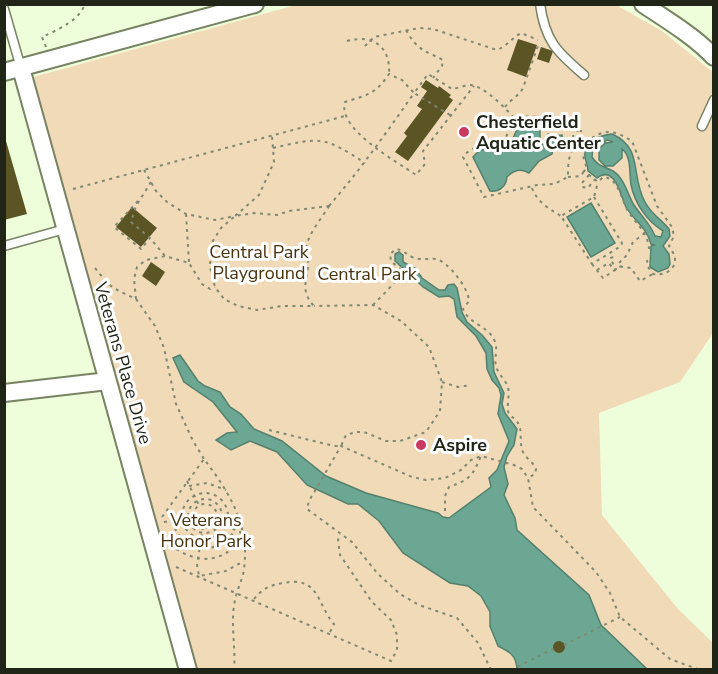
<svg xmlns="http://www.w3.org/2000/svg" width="718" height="674" viewBox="0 0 718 674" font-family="'Nunito Sans',sans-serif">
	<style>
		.green { fill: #f1dab7 }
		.water { fill: #6ca793; stroke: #55806e; stroke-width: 1.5; fill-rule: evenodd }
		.building { fill: #5b5525 }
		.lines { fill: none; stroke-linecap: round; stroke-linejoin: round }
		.lane-casing { stroke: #778363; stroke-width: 11 }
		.street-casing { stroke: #778363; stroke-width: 20 }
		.path { stroke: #7f8871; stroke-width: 2; stroke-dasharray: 3 4.5; stroke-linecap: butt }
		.lane { stroke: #fff; stroke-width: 8 }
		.street { stroke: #fff; stroke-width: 16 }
		.poi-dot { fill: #c93a60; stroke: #fff; stroke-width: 2 }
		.labels { text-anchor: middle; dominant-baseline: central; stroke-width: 6; stroke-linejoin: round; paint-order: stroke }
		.poi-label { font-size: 18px; font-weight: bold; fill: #202518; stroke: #fff; text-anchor: start }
		.park-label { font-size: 18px; fill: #47330e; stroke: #fff }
		.street-label { font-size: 18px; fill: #202518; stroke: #fff }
	</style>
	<rect width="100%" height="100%" fill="#effeda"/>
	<path class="green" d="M300,4L616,5L662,31L714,73L713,333L680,382L599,413L602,515L678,609L713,643V669H197L33,77Z"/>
	<path class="water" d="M533,122L540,130V144H547L548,134H552L553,136L562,135L563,147L553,149L552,154L539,161L529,173C521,168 513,171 507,177C506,187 499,192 490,191L473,157C484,144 493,150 506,150C518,139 510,124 533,122Z
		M612,134C644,148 630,176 645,202C651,214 661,219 669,229L670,236L663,246L669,254L670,264L668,268L658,272L650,267L651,246L654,245L651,244C646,226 634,221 626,207C621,197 615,164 597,178L588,171C588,166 586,162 585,157C583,142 600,135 612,134ZM607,140L613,142L605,143L599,149V160L605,166H613L622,158V149C632,157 629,173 631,185C635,204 647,221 663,231L661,237L655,236C650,223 641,216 634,205C628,195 626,184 618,175C610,166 599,169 592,157L593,148Z
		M591,203L615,243L591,257L567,217Z
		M399,252L403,255V262L415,268L422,278L439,290H445L448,285L454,284L457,288L462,312L467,322L482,335L492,347L494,372L504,393L502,404L505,413L517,429L514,445L507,456L504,467L508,484L504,495L515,518L517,530L589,595L601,625L647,669H517C516,655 510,652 498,646L490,626V612L481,596L468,586L450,583L403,553L379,521L358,504H348L307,485L277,452L250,441L231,450L216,440L227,433L237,432L213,402L184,382L173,358L180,355L198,381L205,386L220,392L230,407L241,414L254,429L282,441L326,476L366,493L438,513L443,517L449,518L491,487L489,478L497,470L509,441L498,414L501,395L499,388L492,380L487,369L486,353L476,336L457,317L454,299L449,296L439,297L423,287L395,261V254Z"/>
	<path class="building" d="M518,39L537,45L526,77L507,70Z
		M541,47L553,51L549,63L537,59Z
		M426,80L438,88L439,86L451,95L449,97L453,100L408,161L395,152L407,136L404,133L422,109L417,106L427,91L421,87Z
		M4,134L27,214L4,220Z
		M132,207L157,228L141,247L116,227Z
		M151,262L165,272L156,286L142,276Z
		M553 647a6 6 0 1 1 12 0a6 6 0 1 1-12 0Z"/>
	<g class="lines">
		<defs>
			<path id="lane" d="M540,4C545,41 557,52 584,75
				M4,9L21,68
				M702,126L714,100
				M4,246L65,229"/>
			<path id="street" d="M643,4C667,20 694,36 714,57
				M21,68L188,670
				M4,72L255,4
				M4,393L108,381"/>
		</defs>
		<use href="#lane" class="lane-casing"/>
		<use href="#street" class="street-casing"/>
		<path class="path" d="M406,30C418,51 424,50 443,60L442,66L433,78
			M347,41C372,34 391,46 389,74
			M365,46L374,37L419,28L433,29L497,50C507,46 512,38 521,33L538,40
			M46,47L42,37C57,30 79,21 85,4
			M505,107C511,99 519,96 523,88L539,43
			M450,115L414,93L428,74L452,89C458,88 466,85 471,85C486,87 507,110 516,120
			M573,125C559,122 525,110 515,121C509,128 508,136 502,142C490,143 470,146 463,157L484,197L537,185L554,184L568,177C568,169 568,160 571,153C574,144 580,140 581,130
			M580,137L587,142C603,128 614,130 632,141L657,206L672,227L674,236L669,246L675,256V264C669,273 664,275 653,274L648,267L647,260
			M573,138L574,128L577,127L579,139
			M587,142L583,156L587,169L584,171L598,182L603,177C619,178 621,200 628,211C636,224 648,232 649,249
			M273,148C320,137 324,136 365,163
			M144,170L156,191L167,202L186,214L215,220L235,216L259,195L274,162L272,136
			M589,175L582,183V187L588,188L595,179
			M568,177L581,176L584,171
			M151,182L136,206L131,222L150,238L165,256
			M532,188C538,203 548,208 561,216
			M73,189L345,116
			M594,197L622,243L621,246L592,264L561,216L594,197L598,182
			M138,201L114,227L141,249L150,238
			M329,206C360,170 387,132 414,93L402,80L389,74C376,94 367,95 345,102C337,129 396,161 416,175L425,164L423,151L474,86
			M329,206C322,218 308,234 306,248C306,254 309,260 308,267C306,283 301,292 314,306H282L257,310L238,306L224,299L215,287L210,267L211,244L221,228L235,216L254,213L277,215L289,211Z
			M186,214L189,262
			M645,233L633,242L627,255L618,264L622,267L631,268L640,281L653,274
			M592,264L603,278L621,266
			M95,268L108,284L119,291L136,299L155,326L164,348L176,404L193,441L204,459
			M597,270L609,263L614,270L616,269L610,258L614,257
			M136,299L134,279L137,267L146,260L165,256L189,263L202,284L210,289L215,287
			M373,305C383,294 396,284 401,270L391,261L390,254L396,249C403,250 406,254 412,257C420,261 428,258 436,259C448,261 469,289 469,301L463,309C469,325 489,325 495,342C498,350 494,358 496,366C498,374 505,379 508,387C510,397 506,405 509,415C528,425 516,440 524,454C528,460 533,462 536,469L535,474L528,478
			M442,382L458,387L471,385
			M269,430L334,446H341L346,435L356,432H364L386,441H400L426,432L440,411L442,382L429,347L401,321L373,305L314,306
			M187,481L199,505
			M189,486L207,483L226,490
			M182 516a23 23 0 1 1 46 0a23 23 0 1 1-46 0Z
			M188 516a17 17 0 1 1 34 0a17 17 0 1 1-34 0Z
			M193 516a12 12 0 1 1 24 0a12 12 0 1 1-24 0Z
			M445,511V496L449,487C470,479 472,477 481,456
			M162,517L204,459C229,492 250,525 244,569C243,579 237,589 235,600C230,623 236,647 234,670
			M172,521C182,553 217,558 235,530
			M164,522L193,517
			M219,522L244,534
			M203,527L197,565L199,576L226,571L244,561
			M170,545C199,565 220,564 244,538
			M176,567L391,661L397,650V635L391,620L372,602L340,555L338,540L340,532
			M254,599C262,589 270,585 283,583C320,576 316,603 334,624L330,632
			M564,645L620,617
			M491,670L478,643L457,618L419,605L400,594L378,574L352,542L307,509L309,501L341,446L412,477L426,480L445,478L461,470L471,460L481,456L514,465L522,469L528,478L533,507L596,572L610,593L620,617L670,659L700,670
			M511,670L553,649"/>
		<use href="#lane" class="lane"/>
		<use href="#street" class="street"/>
	</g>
	<g class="poi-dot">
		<circle cx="464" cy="132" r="6"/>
		<circle cx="421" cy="445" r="6"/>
	</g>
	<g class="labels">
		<g class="poi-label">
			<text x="476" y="122">Chesterfield<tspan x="476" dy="21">Aquatic Center</tspan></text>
			<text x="433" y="445">Aspire</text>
		</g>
		<g class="park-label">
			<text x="259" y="252">Central Park<tspan x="259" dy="21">Playground</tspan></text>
			<text x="367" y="274">Central Park</text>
			<text x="206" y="520">Veterans<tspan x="206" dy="21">Honor Park</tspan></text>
		</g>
		<g class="street-label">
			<text transform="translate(123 363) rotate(74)">Veterans Place Drive</text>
		</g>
	</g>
	<rect width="718" height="674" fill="none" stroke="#202518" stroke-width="12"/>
</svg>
